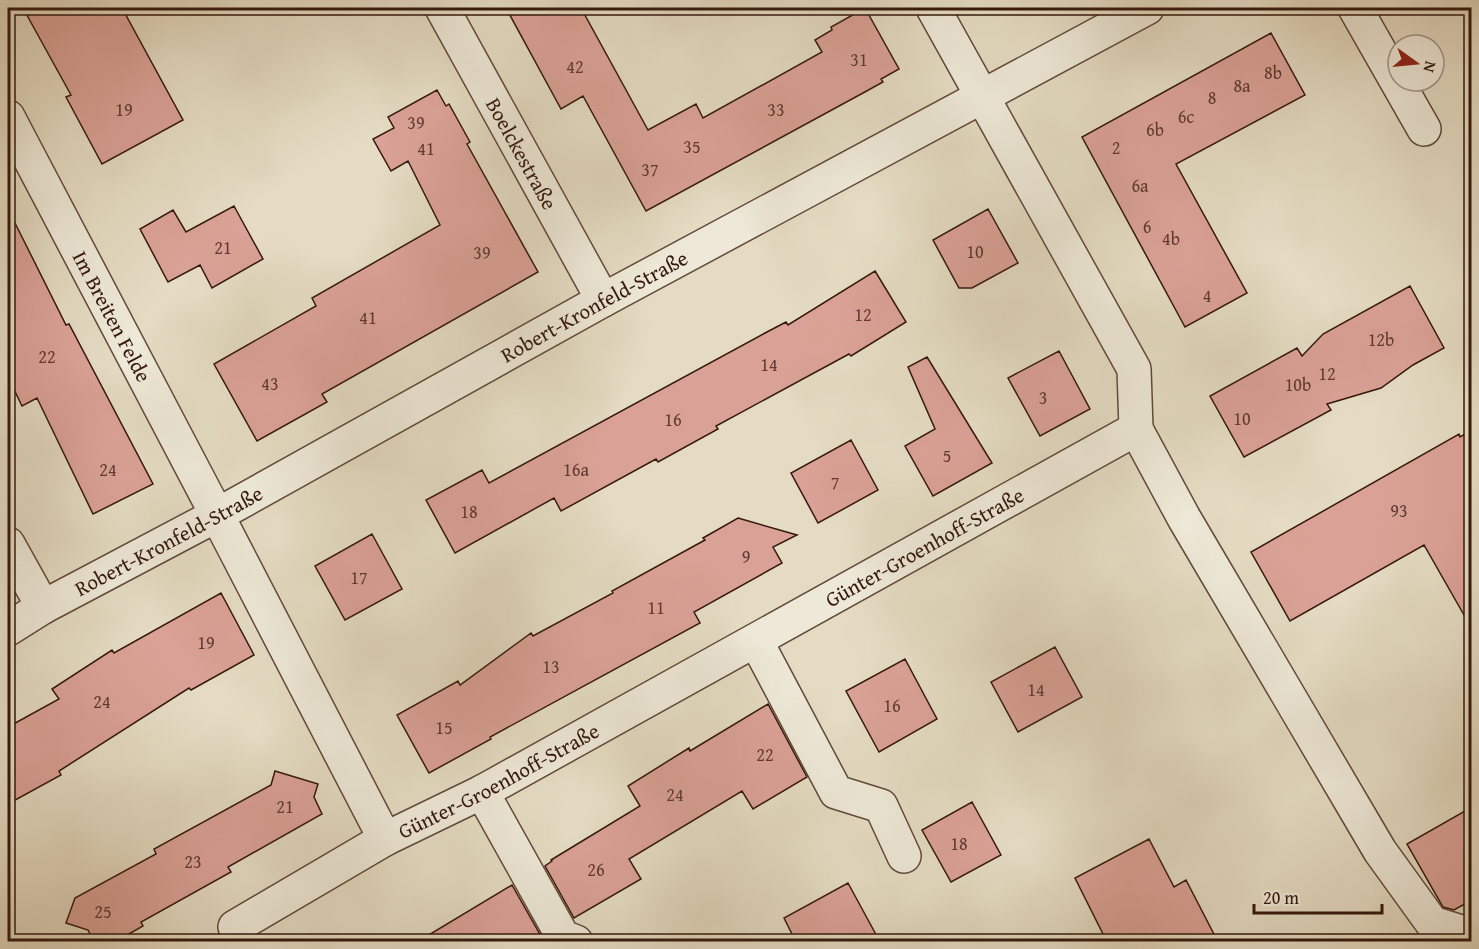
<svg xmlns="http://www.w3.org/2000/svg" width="1479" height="949" viewBox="0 0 1479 949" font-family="'Gentium Book Plus',serif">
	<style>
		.building { fill: #daa196; stroke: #35180d; stroke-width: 1.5 }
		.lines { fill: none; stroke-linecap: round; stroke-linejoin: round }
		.minor-casing { stroke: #61493a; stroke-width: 36 }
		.minor { stroke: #ede8d7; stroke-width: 33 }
		.labels { text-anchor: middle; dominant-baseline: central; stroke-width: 4.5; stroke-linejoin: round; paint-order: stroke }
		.number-label { font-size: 18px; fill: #5e3a2f }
		.street-label { font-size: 21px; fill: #35180d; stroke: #ede8d7 }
	</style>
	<rect width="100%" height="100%" fill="#e4dbc2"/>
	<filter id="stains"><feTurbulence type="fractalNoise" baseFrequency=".00333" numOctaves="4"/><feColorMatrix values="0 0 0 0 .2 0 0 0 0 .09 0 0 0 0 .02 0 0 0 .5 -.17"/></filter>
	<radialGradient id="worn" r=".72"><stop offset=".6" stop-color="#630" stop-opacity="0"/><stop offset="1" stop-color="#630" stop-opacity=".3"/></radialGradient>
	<path class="building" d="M23,8H122L183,120L102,164L66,97L71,95Z
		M506,8H581L648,130L696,104L703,118L822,52L815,40L832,30L831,27L865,8L899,69L881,79L883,82L863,93L646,211L583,96L561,109Z
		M1271,33L1305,95L1176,164L1247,293L1185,327L1082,137Z
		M437,90L446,106L449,104L470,142L467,144L538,272L322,394L327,402L257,441L214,364L316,306L312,298L440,225L408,161L391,171L373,139L394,128L388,117Z
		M234,206L263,259L212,288L200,265L168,282L140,229L173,210L186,232Z
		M8,209L66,325L69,324L153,484L93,514L37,398L22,406L8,377Z
		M988,209L1018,263L972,288H959L933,240Z
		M875,271L906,322L851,356L849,354L716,426L718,429L658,462L656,459L561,511L554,498L455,553L426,500L482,470L489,483L765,333L786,322L788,325Z
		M1410,286L1444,348L1413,365L1381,388L1327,404L1331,410L1244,457L1210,396L1297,348L1302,356L1323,334Z
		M1059,351L1090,409L1040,436L1008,378Z
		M927,357L992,463L933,496L905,446L935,429L908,367Z
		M1472,430V629L1424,545L1290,621L1251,552L1459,434L1460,437Z
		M851,440L878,490L818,523L791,473Z
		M738,518L797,535L773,547L782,563L694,612L700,623L490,737L491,739L429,773L397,715L458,681L460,685L531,633L533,636L613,593L612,591L705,540L703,538Z
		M372,534L402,589L345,620L315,566Z
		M221,593L254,655L191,690L189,688L59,771L61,775L8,804V727L59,699L52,689L112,650L114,653Z
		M1055,647L1082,697L1018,732L991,682Z
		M905,659L937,719L879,752L846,691Z
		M768,704L807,777L753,809L742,791L629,859L641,879L574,918L545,866L552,861L551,860L640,806L628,786L689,748L690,751Z
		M275,771L318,784L314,797L322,814L228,867L231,872L141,922L143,926L115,942H94L88,930L66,923L75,898L156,854L154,849L271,785Z
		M972,802L1001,855L951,882L922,830Z
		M1472,807V900L1454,910L1443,907L1407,844Z
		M1149,839L1174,887L1186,880L1218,942H1107L1075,878Z
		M848,883L880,942H796L784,918Z
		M512,885L542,938L536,942H417Z"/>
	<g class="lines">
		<defs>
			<g id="minor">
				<path id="s1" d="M442,8L603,300"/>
				<path d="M1355,8L1424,129"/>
				<path id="s2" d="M8,117L217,515L385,839"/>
				<path d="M1136,429L1184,518L1380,851L1432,923L1461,932L1472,931"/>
				<path id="s3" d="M8,544L43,607L217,515L603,300L1147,8"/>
				<path d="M8,629L43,607"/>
				<path d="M756,641L836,792L881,806L904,856"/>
				<path d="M482,792L563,937L576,942"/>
				<path id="s4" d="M242,942L235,927L385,839L482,792L1136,429L1134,369L933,8"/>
			</g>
		</defs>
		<use href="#minor" class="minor-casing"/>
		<use href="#minor" class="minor"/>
	</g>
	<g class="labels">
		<g class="number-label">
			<text x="859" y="59">31</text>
			<text x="575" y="66">42</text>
			<text x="1273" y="72">8b</text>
			<text x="1242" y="85">8a</text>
			<text x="1212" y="97">8</text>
			<text x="124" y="109">19</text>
			<text x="776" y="109">33</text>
			<text x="1186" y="116">6c</text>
			<text x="416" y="122">39</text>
			<text x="1155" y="129">6b</text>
			<text x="692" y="146">35</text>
			<text x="1116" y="147">2</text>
			<text x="426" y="148">41</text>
			<text x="650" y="169">37</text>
			<text x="1140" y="185">6a</text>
			<text x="1147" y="226">6</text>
			<text x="1171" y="238">4b</text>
			<text x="223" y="247">21</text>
			<text x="975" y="251">10</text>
			<text x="482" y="252">39</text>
			<text x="1207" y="295">4</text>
			<text x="863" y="314">12</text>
			<text x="368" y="317">41</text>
			<text x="1381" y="339">12b</text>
			<text x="47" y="356">22</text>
			<text x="769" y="364">14</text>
			<text x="1327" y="373">12</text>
			<text x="270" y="383">43</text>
			<text x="1298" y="384">10b</text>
			<text x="1043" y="397">3</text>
			<text x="1242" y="418">10</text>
			<text x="673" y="419">16</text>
			<text x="947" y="455">5</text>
			<text x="108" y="469">24</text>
			<text x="576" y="469">16a</text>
			<text x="835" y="482">7</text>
			<text x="1399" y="510">93</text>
			<text x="469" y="511">18</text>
			<text x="746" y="556">9</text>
			<text x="359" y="577">17</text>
			<text x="656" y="607">11</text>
			<text x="206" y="642">19</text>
			<text x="551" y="666">13</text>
			<text x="1036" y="689">14</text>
			<text x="102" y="701">24</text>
			<text x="892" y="705">16</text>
			<text x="444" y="727">15</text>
			<text x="765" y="754">22</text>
			<text x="675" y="794">24</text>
			<text x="285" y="806">21</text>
			<text x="959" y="843">18</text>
			<text x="193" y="861">23</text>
			<text x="596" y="869">26</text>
			<text x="103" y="911">25</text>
		</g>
		<g class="street-label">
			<text stroke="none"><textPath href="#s1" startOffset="166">Boelckestraße</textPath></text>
			<text stroke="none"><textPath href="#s3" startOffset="700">Robert-Kronfeld-Straße</textPath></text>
			<text stroke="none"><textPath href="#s2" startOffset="225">Im Breiten Felde</textPath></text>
			<text stroke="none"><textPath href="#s3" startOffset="214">Robert-Kronfeld-Straße</textPath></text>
			<text stroke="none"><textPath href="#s4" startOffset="804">Günter-Groenhoff-Straße</textPath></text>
			<text stroke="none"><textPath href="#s4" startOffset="318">Günter-Groenhoff-Straße</textPath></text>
		</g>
	</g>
	<rect width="1479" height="949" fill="none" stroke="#e4dbc2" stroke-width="30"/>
	<rect x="9" y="9" width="1461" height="931" fill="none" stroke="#35180d" stroke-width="3"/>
	<rect x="15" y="15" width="1449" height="919" fill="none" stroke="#35180d" stroke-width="1.5"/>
	<g transform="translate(1416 63) rotate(105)"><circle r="28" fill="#ede8d7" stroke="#a39586" stroke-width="1.5"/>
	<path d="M0-4.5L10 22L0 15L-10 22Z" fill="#8f2418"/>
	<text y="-9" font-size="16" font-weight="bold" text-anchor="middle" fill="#35180d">N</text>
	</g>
	<path d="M1254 904v9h128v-9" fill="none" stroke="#35180d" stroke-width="3"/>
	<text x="1263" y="904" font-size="18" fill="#35180d" stroke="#ede8d7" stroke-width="4.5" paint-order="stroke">20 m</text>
	<rect width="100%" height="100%" filter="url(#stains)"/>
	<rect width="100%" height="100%" fill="url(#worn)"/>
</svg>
